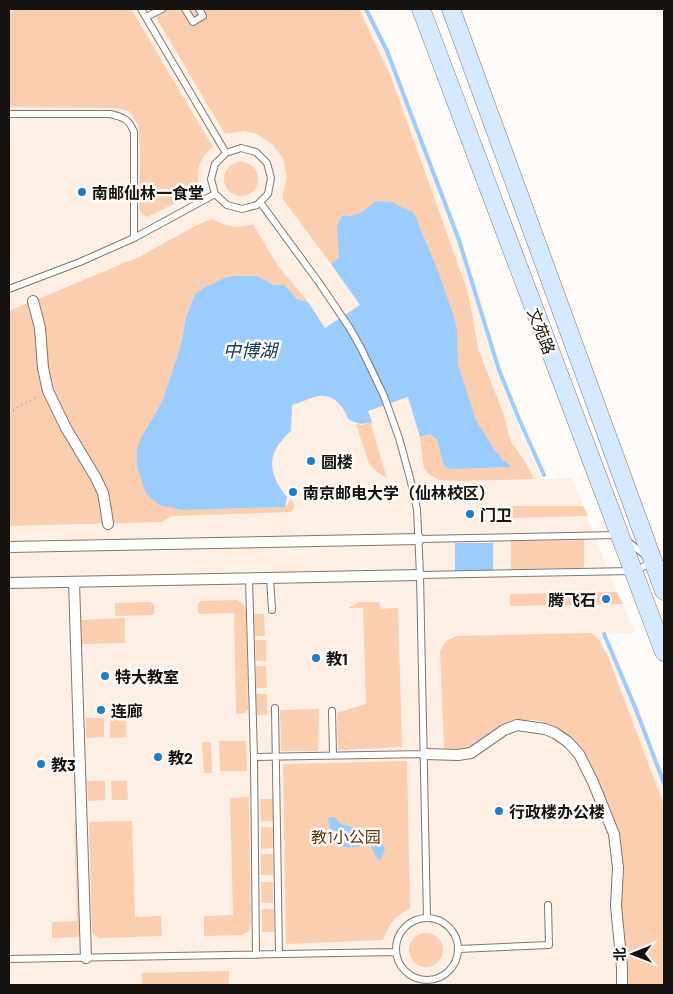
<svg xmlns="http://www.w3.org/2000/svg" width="673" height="994" viewBox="0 0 673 994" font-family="Barlow,'Noto Sans SC',sans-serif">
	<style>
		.built { fill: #feefe5 }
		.green { fill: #fbceaf }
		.water { fill: #9bccfe }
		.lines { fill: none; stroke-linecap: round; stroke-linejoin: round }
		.stream { stroke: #9bccfe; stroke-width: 4 }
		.service-casing { stroke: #80766f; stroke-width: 8 }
		.pedestrian-casing { stroke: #80766f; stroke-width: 12 }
		.secondary-casing { stroke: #80766f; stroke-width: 19 }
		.path { stroke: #aca8a5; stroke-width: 2; stroke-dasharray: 1 4; stroke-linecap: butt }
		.service { stroke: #fff; stroke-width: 6 }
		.pedestrian { stroke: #fff; stroke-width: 10 }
		.secondary { stroke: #d4e9fe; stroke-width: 18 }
		.poi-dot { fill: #1f7cc8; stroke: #fefaf7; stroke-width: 2 }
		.labels { text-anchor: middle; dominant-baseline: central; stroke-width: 5; stroke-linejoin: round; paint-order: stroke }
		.poi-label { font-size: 16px; font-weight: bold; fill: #161210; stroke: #fefaf7; text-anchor: start }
		.street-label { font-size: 16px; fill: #161210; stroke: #fefaf7 }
		.park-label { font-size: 16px; fill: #63350d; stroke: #fefaf7 }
		.water-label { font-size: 18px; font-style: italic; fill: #0f3c63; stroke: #fefaf7 }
	</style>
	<rect width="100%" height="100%" fill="#fefaf7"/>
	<path class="built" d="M16,9H366L387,51L457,240L497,371L516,420L542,479L572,478L617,592L635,633L600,634L635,707L664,783V985H9V12Z"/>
	<path class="green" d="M16,9H131L213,147C197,160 196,171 200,191L147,217L142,214L139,209L140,147L138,125L129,111L116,108L9,107V12Z
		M151,9H359L391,77L468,292L478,348L503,413L511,442L524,460L534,479L460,481L439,480L430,475L424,469L420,437L430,434L437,440L441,454L504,461L494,449L476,420L458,364L457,330L453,313L437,268L414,213L392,202L376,201L364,211L353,217L339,257L331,264L282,198L287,178L283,158L272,144L257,134L244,131L225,134Z
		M224 179a17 17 0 1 1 34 0a17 17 0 1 1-34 0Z
		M212,219C229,227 235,229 253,224L278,266L308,302L297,299L284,285H274L257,276H247L195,294L185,320L183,335L179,351L164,396L157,411L161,506L184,510L285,507L291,499L295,506L291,512L172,516L161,522L9,526V311L141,256L195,226Z
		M372,422V428L387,478L377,472L369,464L356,424L363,425Z
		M510,506H583L588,516L510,518Z
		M584,540V568L511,569V541Z
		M617,592L623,604L510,606V594Z
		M237,600L243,604L246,611L248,709L245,713L236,714L234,613L198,614V603L201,601Z
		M150,602L154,605V615L115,616V603Z
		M359,602H379L381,609L398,608L402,747L338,750L337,713L366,704L363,608H348Z
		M254,614H264L265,636H255Z
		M125,618V643L82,644L81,620Z
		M591,633L598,638L609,659L664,805V985H627L621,912L622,871L619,835L611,810L598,781L570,737L552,725L534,720H513L498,727L481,743L474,747L464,750H450L444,748L440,651L446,641L457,636Z
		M255,640H266V661H256Z
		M256,666H266L267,688H256Z
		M256,694H267V715H257Z
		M319,709L318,751H281L280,710Z
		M86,718H104V737L86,738Z
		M110,718H126V737L110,738Z
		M219,741H246L247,771H220Z
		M202,742H211L212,773H204Z
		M407,761L410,908C393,918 390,923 383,940L286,944L283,764Z
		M87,781H105V800L88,801Z
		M111,781H127L128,800H112Z
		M249,797L251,923L249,931L242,935L204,936V916L233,915L230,798Z
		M260,799H273V821L261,822Z
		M74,821L79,822L80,935L77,937L52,938V922L77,921Z
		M132,821L135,917L161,916L162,936L99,938L94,935L92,932L89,822Z
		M261,827H273V848L261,849Z
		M261,854H273V875H261Z
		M261,882H273V903H262Z
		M262,909H274V932H262Z
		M409 950a17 17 0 1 1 34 0a17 17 0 1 1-34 0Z
		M229,971V985H142V973Z"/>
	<path class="water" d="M376,201L392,202L414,213L437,268L453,313L457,330L458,364L476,420L494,449L504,461L512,467L449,469L444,465L437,440L430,434L420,437L408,397L368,411L372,422C362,425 357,424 348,419C344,407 334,394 319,396C311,397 300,403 292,405L291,431C266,453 267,472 287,497L285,507L184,510L161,506L147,495L141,480L137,465V449L142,436L157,411L164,396L179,351L183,335L185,320L195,294L207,286L227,277L236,276H257L274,285H284L297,299L308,302L325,328L360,305L331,264L339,257L337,226L342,216C359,217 363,211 376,201Z
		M455,543H493V571H455Z
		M330,817H334L341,824L359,829L376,840L382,842L385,848L382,859H378L375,855L370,845C365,844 360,846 354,847C335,850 332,835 328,819Z"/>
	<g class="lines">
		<path class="stream" d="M366,9L387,51L459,240L499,370L519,419L544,475
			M604,634L635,707L664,783"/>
		<defs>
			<path id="service" d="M141,9L226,153
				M185,9L193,22L203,16L199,9
				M146,17L162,9
				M9,114H110C123,117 129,119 134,132V238
				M260,202L268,194L271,178L267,163L256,152L241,148L226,153L215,164L211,179L215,194L227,205L242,209L257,205L260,202L320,284L349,327L361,348L384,396L399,438L410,478L417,509L420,575L427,918
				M9,289L80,262L134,238L215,194
				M419,539L617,535
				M627,541L645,555
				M420,575L634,571L651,563
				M270,578L272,610
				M249,579L254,757L256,955
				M275,708L279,954
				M332,711L333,755
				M254,757L425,754
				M396 949a31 31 0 1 1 62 0a31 31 0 1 1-62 0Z
				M458,949L549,945L548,905
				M9,959L395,952"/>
			<path id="pedestrian" d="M33,301L40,328L43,368L48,391L66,428L96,478L103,493L106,510L108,524
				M9,547L419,539
				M74,582L86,958
				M9,583L420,575
				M425,754L458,755L471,753L504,730L517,725L545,729L555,733L568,742L579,754L593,782L614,834L618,868L616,906L622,968V985"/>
			<path id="secondary" d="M421,9L664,652
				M451,9L664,591"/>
		</defs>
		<use href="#service" class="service-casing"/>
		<use href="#pedestrian" class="pedestrian-casing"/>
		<use href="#secondary" class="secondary-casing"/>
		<path class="path" d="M9,414L18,407L39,396"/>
		<use href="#service" class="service"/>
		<use href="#pedestrian" class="pedestrian"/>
		<use href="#secondary" class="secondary"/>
	</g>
	<g class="poi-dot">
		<circle cx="82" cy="192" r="5"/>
		<circle cx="311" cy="461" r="5"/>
		<circle cx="293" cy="492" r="5"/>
		<circle cx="470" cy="514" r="5"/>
		<circle cx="606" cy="599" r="5"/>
		<circle cx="316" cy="658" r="5"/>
		<circle cx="105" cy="676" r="5"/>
		<circle cx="101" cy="710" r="5"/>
		<circle cx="158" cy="757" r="5"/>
		<circle cx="41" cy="764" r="5"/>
		<circle cx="499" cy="811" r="5"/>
	</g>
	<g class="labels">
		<g class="poi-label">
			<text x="92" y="192">南邮仙林一食堂</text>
			<text x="321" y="461">圆楼</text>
			<text x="303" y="492">南京邮电大学（仙林校区）</text>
			<text x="480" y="514">门卫</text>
			<text x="596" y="599" text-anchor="end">腾飞石</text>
			<text x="326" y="658">教1</text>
			<text x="115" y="676">特大教室</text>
			<text x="111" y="710">连廊</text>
			<text x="168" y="757">教2</text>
			<text x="51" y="764">教3</text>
			<text x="509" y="811">行政楼办公楼</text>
		</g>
		<g class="street-label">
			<text transform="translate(542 331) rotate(69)">文苑路</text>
		</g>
		<g class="park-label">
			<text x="346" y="836">教1小公园</text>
		</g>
		<g class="water-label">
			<text x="250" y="350">中博湖</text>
		</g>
	</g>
	<rect width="673" height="994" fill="none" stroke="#161210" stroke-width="20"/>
	<g transform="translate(633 954) rotate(269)" stroke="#fefaf7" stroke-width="4" paint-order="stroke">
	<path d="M0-4L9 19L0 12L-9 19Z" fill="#161210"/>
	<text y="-8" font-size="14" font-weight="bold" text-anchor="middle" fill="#161210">北</text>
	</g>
</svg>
